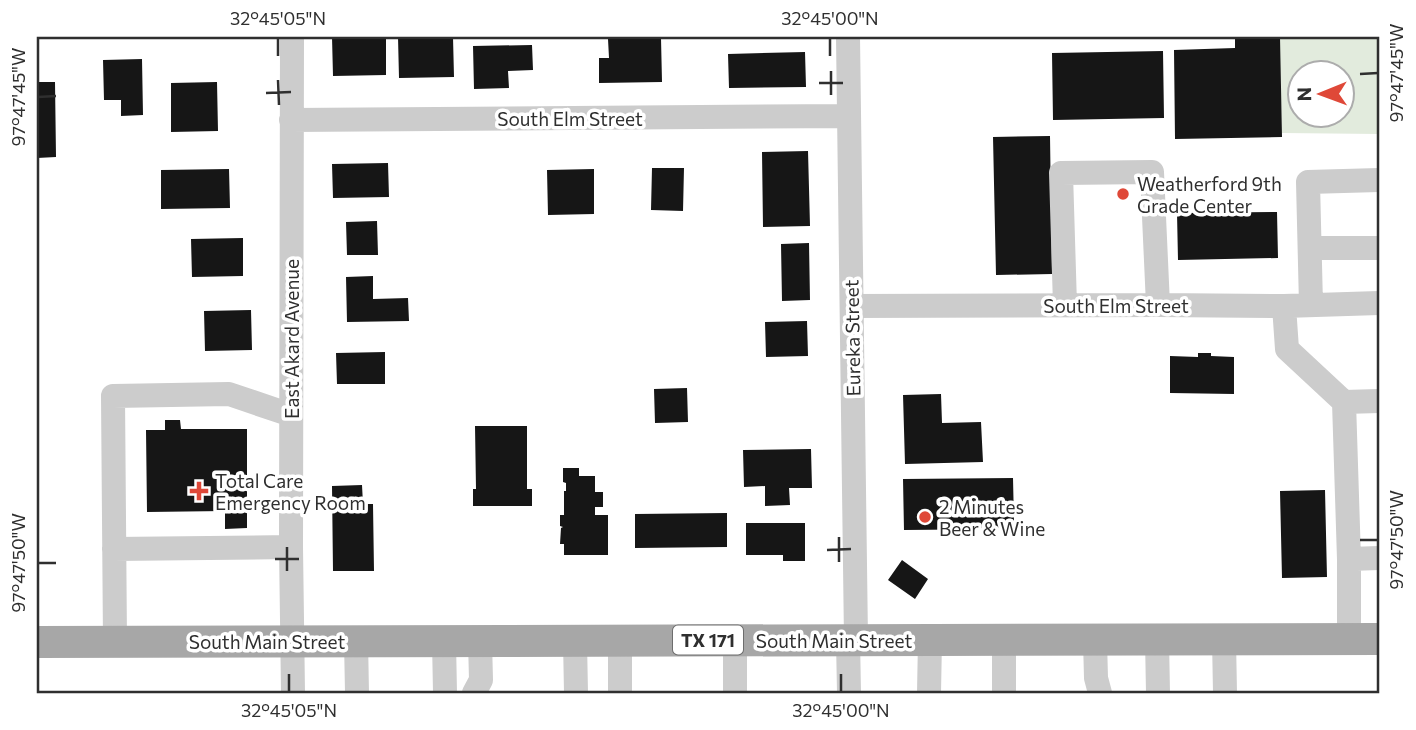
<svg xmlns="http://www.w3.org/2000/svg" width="1416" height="730" viewBox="0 0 1416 730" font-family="Commissioner,sans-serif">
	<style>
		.green { fill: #e2ebdd; fill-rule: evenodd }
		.building { fill: #161616 }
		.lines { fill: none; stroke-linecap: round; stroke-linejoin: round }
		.minor { stroke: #ccc; stroke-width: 24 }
		.major { stroke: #a7a7a7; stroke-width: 32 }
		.ticks { fill: none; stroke: #2f2f2f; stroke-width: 2.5 }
		.poi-dot { fill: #df4838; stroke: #fff; stroke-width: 2.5 }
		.labels { text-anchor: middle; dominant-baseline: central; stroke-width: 7; stroke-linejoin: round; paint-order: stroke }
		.shield { fill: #fff; stroke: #6d6d6d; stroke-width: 2 }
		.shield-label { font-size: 18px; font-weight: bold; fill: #2f2f2f }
		.street-label { font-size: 19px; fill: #2f2f2f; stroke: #fff }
		.poi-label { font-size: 19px; fill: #2f2f2f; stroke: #fff; text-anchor: start }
		.neatline { fill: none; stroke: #2f2f2f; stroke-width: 2.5 }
		.ticks-label { font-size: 18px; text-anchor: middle; fill: #2f2f2f }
	</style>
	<rect width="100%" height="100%" fill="#fff"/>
	<path class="green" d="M1279,37H1379V134L1282,133ZM1300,74H1342V116H1300Z"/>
	<path class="building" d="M332,37H386V75L333,76Z
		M398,37H453L454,77L399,78Z
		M1235,37H1280L1282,137L1175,139L1174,50L1235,48Z
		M661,38L662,82L599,83V58H609L608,39Z
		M532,45L533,70L508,71L509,88L474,89L473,46Z
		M1163,51L1164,118L1053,120L1052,53Z
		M805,52L806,87L729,88L728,54Z
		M142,59L143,115L121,116V100H104L103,60Z
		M37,82H55L56,157L37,158Z
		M217,82L218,131L171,132V83Z
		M1050,136L1052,274L996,275L993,137Z
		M808,151L810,226L763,227L762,152Z
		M388,163L389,197L333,198L332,164Z
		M652,168H684L683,211L651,210Z
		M229,169L230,208L161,209V170Z
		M594,169V214L548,215L547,170Z
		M1277,212L1278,258L1178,260L1177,213Z
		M377,221L378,255H347L346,222Z
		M243,238V276L192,277L191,239Z
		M809,243L810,300L782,301L781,244Z
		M373,276V299L408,298L409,321L347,322L346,277Z
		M251,310L252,350L205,351L204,311Z
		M807,321L808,356L766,357L765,322Z
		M385,352V384H337L336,353Z
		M1198,353H1211V356L1234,357V394L1170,393V356L1198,357Z
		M687,388L688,422L655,423L654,389Z
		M941,394L942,423L981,422L983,462L905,464L903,395Z
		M165,420H180L181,429H247V528L225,529V511L147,512L146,430H165Z
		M475,426H527V489H532V506H473V489H476Z
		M811,449L812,488H789L790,505L765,506V486L744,487L743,450Z
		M563,468H579V476H595V492H603V507H595V515H608V555H564V544H560L561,528L563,527L560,526V515H564V491H566V483L563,482Z
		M1013,478L1014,522H1011V529L904,530L903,479Z
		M362,485L363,504H373L374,571H333L332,486Z
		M1325,490L1327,577L1282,578L1280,491Z
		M727,513V547L635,548V514Z
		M746,523H805V561H783V555H746Z
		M902,560L928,579L915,599L888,580Z"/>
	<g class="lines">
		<path class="minor" d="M292,37L291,547L293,693
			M848,37L856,640
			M291,120L849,116
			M1310,248H1379
			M1065,305L1061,173L1152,172L1158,305
			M1311,305L1308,182L1379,180
			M852,306L1158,305L1284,306L1379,303
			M1284,306L1287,349L1344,402L1349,559V639
			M1344,402L1379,401
			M114,549L291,547
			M1349,559L1379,558
			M1157,639L1158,693
			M1224,639L1225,693
			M356,640L357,693
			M848,640L849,693
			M1004,640V693
			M1095,640L1096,678L1100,693
			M115,641L113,396L229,394L291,415
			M444,641L445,693
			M575,641L576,693
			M474,693L481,680L480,641
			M620,693V640
			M735,693V640
			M929,693L930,640"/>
		<path class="major" d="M37,642L1379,639"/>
	</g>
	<path class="ticks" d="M278,38V56M830,38V56M831,71V95M1360,74L1378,73M278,80L279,105M819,83H843M266,93L291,92M38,97L56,96M839,537V562M1360,540H1378M287,547V571M827,550L851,549M275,559H299M38,563H56M289,674V692M841,674V692"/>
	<g class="poi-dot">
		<circle cx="1123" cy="194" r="7"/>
		<path d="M195.5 480.5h7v7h7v7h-7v7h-7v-7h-7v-7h7z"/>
		<circle cx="925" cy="517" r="7"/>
	</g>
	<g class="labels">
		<rect class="shield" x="673" y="625.5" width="70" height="29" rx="5"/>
		<g class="shield-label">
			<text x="708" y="640">TX 171</text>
		</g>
		<g class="street-label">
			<text x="570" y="118">South Elm Street</text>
			<text x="1116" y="305">South Elm Street</text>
			<text transform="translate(852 338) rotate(-91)">Eureka Street</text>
			<text transform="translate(291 339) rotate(-90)">East Akard Avenue</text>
			<text x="834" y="640">South Main Street</text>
			<text x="267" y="641">South Main Street</text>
		</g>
		<g class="poi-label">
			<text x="1137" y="183">Weatherford 9th<tspan x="1137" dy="22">Grade Center</tspan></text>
			<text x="215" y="480">Total Care<tspan x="215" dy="22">Emergency Room</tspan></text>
			<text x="939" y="506">2 Minutes<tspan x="939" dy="22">Beer &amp; Wine</tspan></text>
		</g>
	</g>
	<rect width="1416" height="730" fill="none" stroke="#ffffff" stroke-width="77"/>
	<g transform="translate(1321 94) rotate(269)"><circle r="33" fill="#ffffff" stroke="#acacac" stroke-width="2"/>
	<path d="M0-5L12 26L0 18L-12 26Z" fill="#df4838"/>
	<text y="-10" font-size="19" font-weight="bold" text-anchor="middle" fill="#2f2f2f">N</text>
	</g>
	<rect x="38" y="38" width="1340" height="654" class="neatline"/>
	<g class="ticks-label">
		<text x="278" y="25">32°45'05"N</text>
		<text x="830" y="25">32°45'00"N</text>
		<text transform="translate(1397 73) rotate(-90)" y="6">97°47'45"W</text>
		<text transform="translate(19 97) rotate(-90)" y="6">97°47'45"W</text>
		<text transform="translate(1397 540) rotate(-90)" y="6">97°47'50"W</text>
		<text transform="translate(19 563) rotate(-90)" y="6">97°47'50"W</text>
		<text x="289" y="717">32°45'05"N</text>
		<text x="841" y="717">32°45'00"N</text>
	</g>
</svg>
